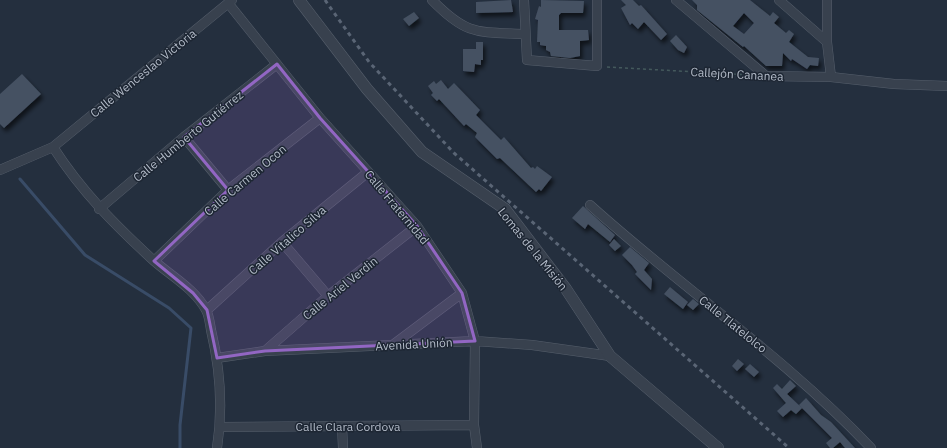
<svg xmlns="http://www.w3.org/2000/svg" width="947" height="448" viewBox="0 0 947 448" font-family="'IBM Plex Sans',sans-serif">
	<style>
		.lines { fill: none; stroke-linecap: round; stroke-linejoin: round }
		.stream { stroke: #394c67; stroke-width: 3 }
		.building { fill: #455162; fill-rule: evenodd; filter: url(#shadow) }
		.minor-casing { stroke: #565f6c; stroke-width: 10 }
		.tertiary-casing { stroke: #565f6c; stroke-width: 12 }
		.path { stroke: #44595c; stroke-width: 1.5; stroke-dasharray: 3 3; stroke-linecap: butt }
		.minor { stroke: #38414e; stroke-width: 9 }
		.tertiary { stroke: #38414e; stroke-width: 11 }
		.rail { stroke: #5a6575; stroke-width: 3; stroke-dasharray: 4 4; stroke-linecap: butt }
		.marked { fill: #9266c3; fill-opacity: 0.2; stroke: #9266c3; stroke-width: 3; stroke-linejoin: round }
		.labels { text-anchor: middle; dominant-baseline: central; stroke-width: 3; stroke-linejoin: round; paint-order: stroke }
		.street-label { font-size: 12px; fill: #b4bcc9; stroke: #1d2633 }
	</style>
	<defs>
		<filter id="shadow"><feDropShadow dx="2.5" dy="4" stdDeviation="2" flood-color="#0009"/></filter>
	</defs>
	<rect width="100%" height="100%" fill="#242f3e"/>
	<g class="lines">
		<path class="stream" d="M20,179L85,255L169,308L191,328L180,425V448"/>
	</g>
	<path class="building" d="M511,0L513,12L476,13V2Z
		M541,0L584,1L583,13H561L559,15V30H588L589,40L580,41V56L570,58L551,56L550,52L546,50V46L540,45V42H537L538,20L535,19L539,6L541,7Z
		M621,0H633L639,6L641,5L667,34L661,40L644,22L638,29L632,23L630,25L621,8L626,5Z
		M692,0H750L770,16L773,12L779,17L774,23L786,33L789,30L794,34L789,42L808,57L819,58L818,66L810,65L807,69L792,59L791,61L783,53L782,66H766L744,46L743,47L697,10V5ZM744,13L754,23L744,34L733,26Z
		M414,12L419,18L409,26L403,19Z
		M676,35L687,47L684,53L678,50L670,41Z
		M476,42H483V60H481V65L475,64L474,72L463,71V49H476Z
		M22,74L41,94L4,128L0,124V94Z
		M441,80L448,89L454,83L478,108L480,110L476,115L501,140L504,137L531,168L533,167L535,169L537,166L552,177L541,191L539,189L536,192L500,158L497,159L475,137L477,133L466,124L464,126L439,99L437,101L431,95L433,93L428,86L434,81L436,84Z
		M583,206L615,235L610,242L588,224L585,229L572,218Z
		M614,239L621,246L615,251L609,245Z
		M630,247L649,263L644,270L652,279L651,290L635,274L637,272L632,265L622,255Z
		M670,287L688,302L683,309L664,294Z
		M693,299L699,304L693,310L687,305Z
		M738,359L744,364L737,371L732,366Z
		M750,364L759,372L754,377L745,369Z
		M790,380L796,386L787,394L802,408L796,414L791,410L783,417L777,411L786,403L773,388L777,384L782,389Z
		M806,398L821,415L831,422L855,448H845L840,442L833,448H830L826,443L832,438L799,405Z"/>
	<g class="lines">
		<defs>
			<path id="minor" d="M432,0C467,36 478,32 525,34
				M524,0L527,60L597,66V0
				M676,0L766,76L831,77L894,84L947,86
				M779,0L827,42
				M827,0V42L831,77
				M228,3L320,118L417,226L462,293L475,341L474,425L477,448
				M184,137L228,190
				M53,147C82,192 114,224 153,260C171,276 195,289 206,310C209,315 210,324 211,330C220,368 223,409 217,448
				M0,170L53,147L232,0
				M590,205C682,288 786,358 871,448
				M99,209L184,137L277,64
				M282,242L328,296
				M154,261L228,190L320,118
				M207,310L282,242L368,172
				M394,344L462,293
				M265,351L328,296L417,226
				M217,358L265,351L475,341L532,345L610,356
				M342,426L343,448
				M221,427L474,425"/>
			<path id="tertiary" d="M299,0L367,89L422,152L505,209L566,289L610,356L718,448"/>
		</defs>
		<use href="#minor" class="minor-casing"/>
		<use href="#tertiary" class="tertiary-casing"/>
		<path class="path" d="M607,67L751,75"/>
		<use href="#minor" class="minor"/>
		<use href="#tertiary" class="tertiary"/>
		<path class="rail" d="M325,0L369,62L454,153L789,448"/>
	</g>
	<path class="marked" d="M277,64L320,118L417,226L462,293L475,341L265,351L217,358L207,310L193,293L154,261L228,190L184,137Z"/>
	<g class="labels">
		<g class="street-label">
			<text transform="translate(143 73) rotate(-39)">Calle Wenceslao Victoria</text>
			<text transform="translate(737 74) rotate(3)">Callejón Cananea</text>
			<text transform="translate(188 136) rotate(-39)">Calle Humberto Gutiérrez</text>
			<text transform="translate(245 180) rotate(-40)">Calle Carmen Ocon</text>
			<text transform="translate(397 207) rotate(50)">Calle Fraternidad</text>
			<text transform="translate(287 240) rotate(-41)">Calle Vitalico Silva</text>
			<text transform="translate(533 249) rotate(51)">Lomas de la Misión</text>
			<text transform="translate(340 288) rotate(-39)">Calle Ariel Verdin</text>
			<text transform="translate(733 324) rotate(39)">Calle Tlatelolco</text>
			<text transform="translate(414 344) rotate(-3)">Avenida Unión</text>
			<text x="348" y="426">Calle Clara Cordova</text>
		</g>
	</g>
</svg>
